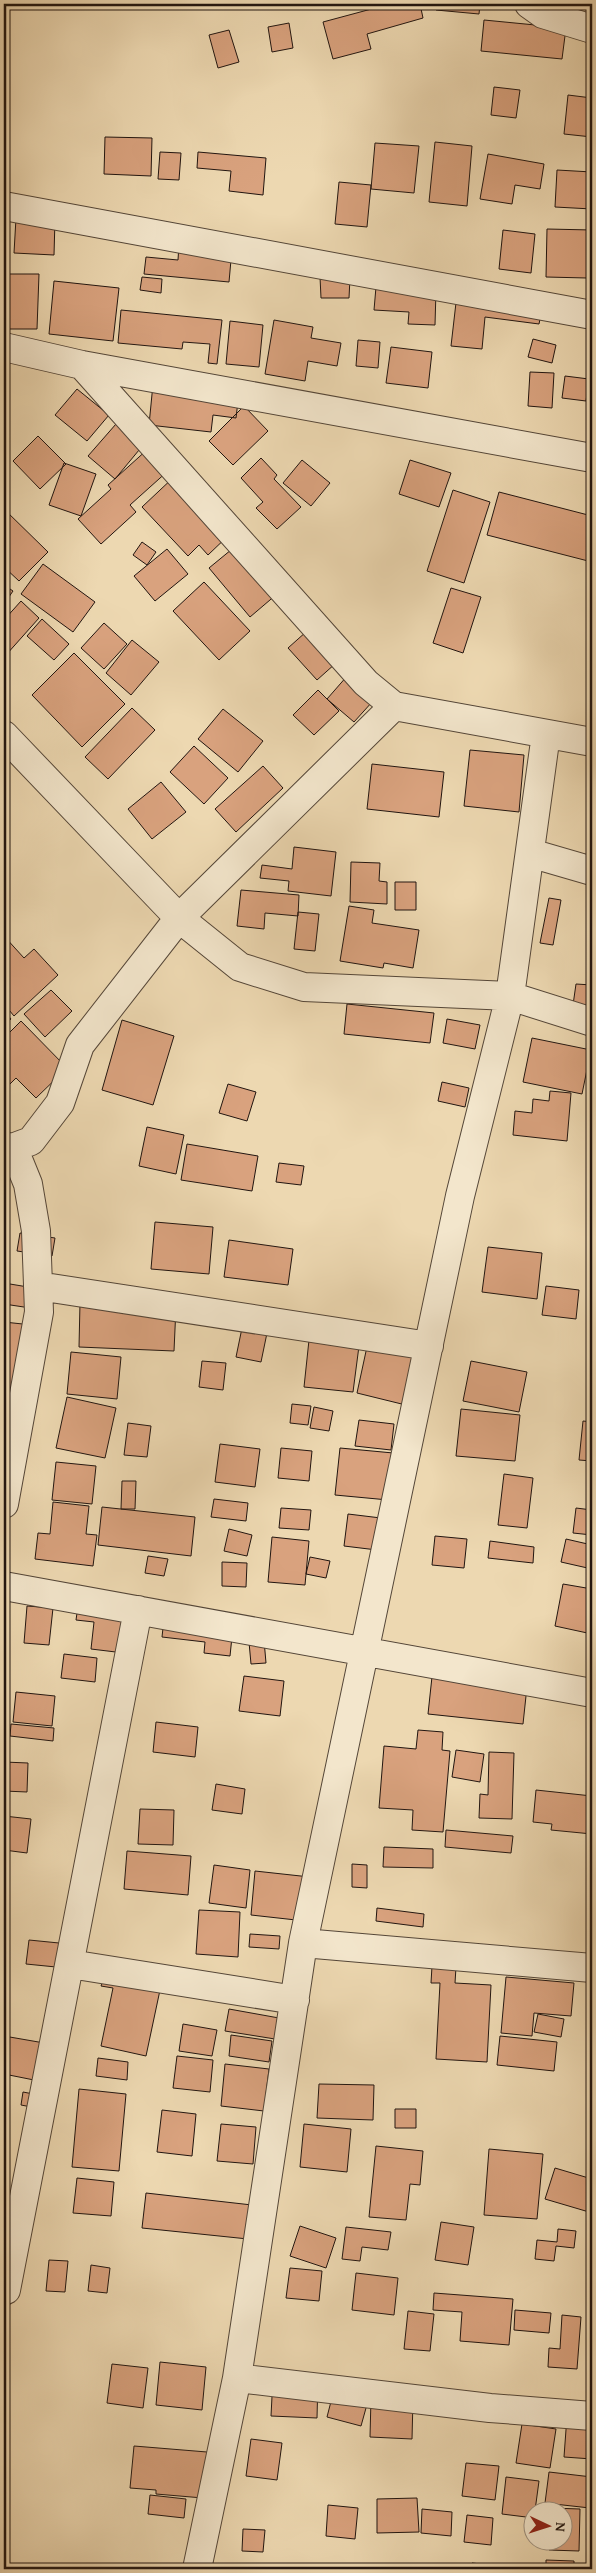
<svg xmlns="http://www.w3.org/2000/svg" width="596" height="2573" viewBox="0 0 596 2573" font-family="'Gentium Book Plus',serif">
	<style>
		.building { fill: #d9a27e; stroke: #211510 }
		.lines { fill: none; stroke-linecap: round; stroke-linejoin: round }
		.minor-casing { stroke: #544638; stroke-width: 30 }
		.minor { stroke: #f3e6cc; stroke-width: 28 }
	</style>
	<rect width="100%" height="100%" fill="#edd8b1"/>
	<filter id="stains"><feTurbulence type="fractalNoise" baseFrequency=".004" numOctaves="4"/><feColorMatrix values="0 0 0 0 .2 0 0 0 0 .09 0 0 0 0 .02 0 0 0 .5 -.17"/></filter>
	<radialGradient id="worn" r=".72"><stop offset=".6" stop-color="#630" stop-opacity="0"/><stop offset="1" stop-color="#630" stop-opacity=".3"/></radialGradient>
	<path class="building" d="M390,4H420L423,18L367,34L371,49L333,59L323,22Z
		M436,4H480L479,14L436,10Z
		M484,20L566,28L562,59L481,51Z
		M289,23L293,48L272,52L268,27Z
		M229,30L239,62L218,68L209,35Z
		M494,87L520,90L516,118L491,115Z
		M568,95L592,98V137L564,134Z
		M105,137L152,138L151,176L104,174Z
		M435,142L472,146L467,206L429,202Z
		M375,143L419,146L414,193L371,189Z
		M160,152L181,153L179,180L158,179Z
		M198,152L266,158L263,195L229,191L231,171L197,168Z
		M488,154L544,164L540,189L515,185L512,204L480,199Z
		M557,170L592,172V209L555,207Z
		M339,182L371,185L367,227L335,224Z
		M16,218L55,219L54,255L14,253Z
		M547,229L592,230V266H587V278L546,277Z
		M503,230L535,234L531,273L499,269Z
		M179,244L232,249L229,282L144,274L146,257L178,260Z
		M6,274H39L37,329H5L4,284H6Z
		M142,277L162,279L161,293L140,290Z
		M320,277L350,278L349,298H321Z
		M54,281L119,288L113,341L49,334Z
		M376,287L436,290L435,325L408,324L409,312L374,310Z
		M457,294L540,319L539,324L485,317L482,349L451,346Z
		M121,310L222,320L217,364L208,363L210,344L183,342L182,349L118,343Z
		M274,320L313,327L311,338L341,343L337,366L308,361L305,381L265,374Z
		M230,321L263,325L259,367L226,364Z
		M533,339L556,345L552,363L528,357Z
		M358,340L380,342L378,368L356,366Z
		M391,347L432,352L428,388L386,383Z
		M4,372H7L4,394Z
		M530,372L554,373L552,408L528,406Z
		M565,376L589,379L586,401L562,398Z
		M153,384L239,393L236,418L213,415L211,432L149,425Z
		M77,389L109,415L87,441L55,415Z
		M244,406L268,431L233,465L209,441Z
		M123,416L149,438L115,479L88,456Z
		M38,436L66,464L40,489L13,461Z
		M149,448L169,470L130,505L136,512L101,544L78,519L111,489L108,485Z
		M261,458L277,475L274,479L301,507L277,529L256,508L263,502L241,478Z
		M302,460L330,483L311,506L283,483Z
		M410,460L451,473L439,507L399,494Z
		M64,463L96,474L81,516L49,505Z
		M176,475L231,533L208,555L199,545L188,556L142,507Z
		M453,490L490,502L464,583L427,571Z
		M499,492L592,516V562L487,535Z
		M4,509L48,552L19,581L4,567Z
		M142,542L156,552L147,565L133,555Z
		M237,545L277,594L250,617L209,568Z
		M167,549L188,574L155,601L134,576Z
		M43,564L95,602L73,632L21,594Z
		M204,582L250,631L219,660L173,611Z
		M4,585L13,591L4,604Z
		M451,588L481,597L463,653L433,643Z
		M21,601L39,618L6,655L4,653V620Z
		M42,619L69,644L54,660L27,636Z
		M104,623L127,644L104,669L81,648Z
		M316,623L345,655L317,680L288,648Z
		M132,640L159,662L131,695L106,673Z
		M74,653L125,704L82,747L32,695Z
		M355,667L382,691L354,722L327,699Z
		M592,669V690L587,689Z
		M318,690L339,711L314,735L293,715Z
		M132,708L155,730L108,779L85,757Z
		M223,709L263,741L238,772L198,739Z
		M194,746L228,778L204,804L170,772Z
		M470,750L524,755L519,812L464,806Z
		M589,756H592V784H587Z
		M372,764L444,772L439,817L367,809Z
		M263,766L283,788L236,832L215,809Z
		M161,782L186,812L152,839L128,809Z
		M294,847L336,852L331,896L288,891L289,881L260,878L262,865L292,869Z
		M351,862L380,863L379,881L387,882V904L350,902Z
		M395,882H416V910H395Z
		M241,890L299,895L298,916L265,913L264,929L237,926Z
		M549,898L561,900L553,945L540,943Z
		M349,906L374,910L372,923L419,930L413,968L384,963L383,968L340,961Z
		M298,912L319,914L315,951L294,949Z
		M4,936L24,958L34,949L58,975L14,1016L4,1004Z
		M576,984L592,985V1007L573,1005Z
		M51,990L72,1011L45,1037L24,1014Z
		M347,1004L434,1013L430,1043L344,1034Z
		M4,1011L11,1019L4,1025Z
		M447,1019L480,1025L475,1049L443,1043Z
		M122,1020L174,1036L153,1105L102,1090Z
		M21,1021L67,1068L36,1098L16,1078L10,1084L4,1078V1038Z
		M532,1038L591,1050L582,1094L523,1082Z
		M442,1082L469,1088L465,1107L438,1101Z
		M228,1084L256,1092L247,1121L219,1113Z
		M550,1091L571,1093L567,1141L513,1135L515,1111L532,1113L533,1099L549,1101Z
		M147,1127L184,1135L176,1174L139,1166Z
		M187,1144L258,1156L252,1191L181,1180Z
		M279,1163L304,1166L301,1185L276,1182Z
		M4,1179H7L4,1215Z
		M155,1222L213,1227L209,1274L151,1269Z
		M20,1233L55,1238L52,1256L17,1251Z
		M229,1240L293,1249L288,1285L224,1277Z
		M488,1247L542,1253L537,1299L482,1292Z
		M4,1283L40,1289L37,1309L4,1304Z
		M546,1286L579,1290L576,1319L542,1315Z
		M80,1303L176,1307L174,1351L79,1347Z
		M4,1322L32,1325L25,1389L4,1387Z
		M242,1328L267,1333L261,1362L236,1357Z
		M309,1340L359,1346L353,1392L304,1387Z
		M368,1342L434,1357L422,1409L357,1393Z
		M71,1352L121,1357L117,1399L67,1394Z
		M202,1361L226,1363L223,1390L199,1387Z
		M471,1361L527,1372L519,1412L463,1401Z
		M592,1378V1408H588Z
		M67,1397L116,1408L105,1458L56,1448Z
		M292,1404L311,1406L308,1425L290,1423Z
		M314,1407L333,1411L329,1431L310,1428Z
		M461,1409L520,1415L515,1461L456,1456Z
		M359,1420L394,1424L391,1450L355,1446Z
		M583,1421L592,1422V1461L579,1460Z
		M128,1423L151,1426L147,1457L124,1455Z
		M220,1444L260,1449L255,1487L215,1482Z
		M281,1448L312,1451L309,1481L278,1478Z
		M340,1448L404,1454L399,1501L335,1495Z
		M56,1462L96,1466L92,1504L52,1500Z
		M504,1474L533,1478L527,1528L498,1525Z
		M122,1481H136L135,1509H121Z
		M214,1499L248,1503L246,1521L211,1517Z
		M53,1502L89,1506L86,1534L97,1535L93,1566L35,1559L38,1533L50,1534Z
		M102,1507L195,1517L191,1556L98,1545Z
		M281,1508L311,1510L309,1530L279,1528Z
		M576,1508L592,1510V1535L573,1533Z
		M348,1514L381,1518L377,1550L344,1546Z
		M229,1529L252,1535L247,1556L224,1551Z
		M435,1536L467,1539L464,1568L432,1565Z
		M272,1537L309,1541L305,1585L268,1582Z
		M566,1539L592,1545V1569L561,1562Z
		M490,1541L534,1547L533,1563L488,1558Z
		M148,1556L168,1559L164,1576L145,1573Z
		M310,1557L330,1561L326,1578L306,1574Z
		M222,1562L247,1563L246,1587L222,1586Z
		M563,1584L592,1589V1634L555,1626Z
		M27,1606L53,1608L49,1645L24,1643Z
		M77,1613L128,1619L124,1653L91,1649L94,1622L76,1620Z
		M164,1619L233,1627L230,1656L204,1653L205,1642L162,1637Z
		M264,1640L266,1663L251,1664L249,1642Z
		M64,1654L97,1658L95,1682L61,1678Z
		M434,1658L529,1668L523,1724L428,1714Z
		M244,1676L284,1681L280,1716L239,1711Z
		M16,1692L55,1696L52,1726L13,1722Z
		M156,1722L198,1727L195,1757L153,1752Z
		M11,1724L54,1728L53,1741L10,1736Z
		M418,1730L443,1732L442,1750L450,1751L443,1832L412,1830L413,1810L379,1808L384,1746L416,1749Z
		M456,1750L484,1754L480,1782L452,1777Z
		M489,1752L514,1753L512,1819L479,1818L480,1794L488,1795Z
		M4,1762L28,1763L27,1792L4,1791Z
		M216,1784L245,1789L242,1814L212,1810Z
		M536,1790L592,1796V1834L551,1830L552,1824L533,1822Z
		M140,1809L174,1810L173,1845L138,1844Z
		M4,1816L31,1819L27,1853L4,1850Z
		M446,1830L513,1836L511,1853L445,1847Z
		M384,1847L433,1849V1868L383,1867Z
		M127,1851L191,1856L188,1895L124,1889Z
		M352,1864L367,1865V1888L352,1887Z
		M214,1865L250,1870L246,1908L209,1903Z
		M255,1871L319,1878L314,1922L251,1915Z
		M377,1908L424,1914L423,1927L376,1921Z
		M199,1910L240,1912L238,1957L196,1954Z
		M250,1934L280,1936L279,1949L249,1947Z
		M29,1940L69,1944L66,1968L26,1964Z
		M432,1966L456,1967L455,1983L491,1985L487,2062L436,2059L440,1983H431Z
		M506,1977L574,1983L571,2016L534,2013L532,2036L501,2033Z
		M104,1978L160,1990L146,2056L101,2046L113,1988L101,1986Z
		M229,2009L279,2018L275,2039L225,2031Z
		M538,2014L564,2019L561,2037L534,2032Z
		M183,2024L217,2030L212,2056L179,2051Z
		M231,2035L272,2041L269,2062L229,2056Z
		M4,2036L50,2044L44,2082L4,2074Z
		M500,2036L557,2042L554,2071L497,2065Z
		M177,2056L213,2060L210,2092L173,2088Z
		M98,2058L128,2062L127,2080L96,2076Z
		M225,2064L269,2069L264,2111L221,2106Z
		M319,2084L374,2085L373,2120L317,2118Z
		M79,2089L126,2094L119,2171L72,2167Z
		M23,2092L49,2097L47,2110L21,2105Z
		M395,2109H416V2128H395Z
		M162,2110L196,2114L192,2156L157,2152Z
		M221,2124L256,2127L253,2164L217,2161Z
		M304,2124L351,2129L347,2172L300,2167Z
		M376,2146L423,2151L420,2185L410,2184L406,2220L369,2217Z
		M489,2149L543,2154L537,2219L484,2215Z
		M555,2168L592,2179V2201L589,2212L545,2199Z
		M77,2178L114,2182L111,2216L73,2213Z
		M146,2193L252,2205L248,2239L142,2228Z
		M441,2222L474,2227L468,2265L435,2260Z
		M300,2226L336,2238L326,2268L290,2256Z
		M346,2227L391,2232L388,2250L362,2247L360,2261L342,2259Z
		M558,2229L576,2231L574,2248L556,2246L554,2261L535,2259L537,2240L557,2242Z
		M49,2260L68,2261L65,2292L46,2291Z
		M91,2265L110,2268L107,2293L88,2291Z
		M290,2268L322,2271L319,2301L286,2298Z
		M356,2273L398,2278L394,2315L352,2310Z
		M434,2293L513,2299L509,2345L460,2341L462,2312L433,2310Z
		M515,2310L551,2313L549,2333L514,2330Z
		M408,2311L434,2314L430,2351L404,2349Z
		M562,2315L581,2317L577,2369L548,2367L549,2348L560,2349Z
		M160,2362L206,2367L202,2410L156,2405Z
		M112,2364L148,2368L143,2408L107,2403Z
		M273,2377L318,2379L317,2418L271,2416Z
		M336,2382L371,2390L361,2426L327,2417Z
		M371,2398L413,2399L412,2439L370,2437Z
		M567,2416L592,2419V2459L564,2457Z
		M522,2424L556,2429L550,2468L516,2463Z
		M251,2439L282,2443L277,2480L246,2476Z
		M134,2446L207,2452L203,2498L156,2494V2490L130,2488Z
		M466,2463L499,2466L495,2500L462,2496Z
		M549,2472L592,2477L590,2508L545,2503Z
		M506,2477L539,2481L534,2518L502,2514Z
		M150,2495L186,2499L184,2518L148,2514Z
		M417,2498L419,2532L377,2533V2499Z
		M328,2505L358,2508L355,2539L326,2536Z
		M551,2508L580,2509L579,2551L549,2550V2540H564V2510H550Z
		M422,2509L452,2512L451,2536L421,2533Z
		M467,2515L493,2518L491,2545L464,2542Z
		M243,2529L265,2530L263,2552L242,2551Z
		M546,2560L574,2561V2569H546Z
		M472,2563L499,2566V2569H471Z"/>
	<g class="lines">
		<defs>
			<path id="minor" d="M529,4L543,14L592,29
				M4,206L592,315
				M4,347L82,365L592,458
				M82,365L366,683L394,706L592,742
				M4,735L179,918L240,967L304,987L510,996L592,1022
				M530,853L592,871
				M4,1151L31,1141L60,1103L80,1045L179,918L394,706
				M38,1286L429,1346
				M4,1504L39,1312L36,1231L28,1184L13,1147
				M4,1586L592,1693
				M303,1943L592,1968
				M70,1964L295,2000
				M6,2290L138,1610
				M237,2378L490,2408L592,2416
				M197,2569L237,2378L303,1943L460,1196L510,996L546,734"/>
		</defs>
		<use href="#minor" class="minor-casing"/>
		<use href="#minor" class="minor"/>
	</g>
	<rect width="596" height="2573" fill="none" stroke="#edd8b1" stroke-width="20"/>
	<rect x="5" y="5" width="586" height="2563" fill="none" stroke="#211510" stroke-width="2.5"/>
	<rect x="10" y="10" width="576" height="2553" fill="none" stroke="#211510"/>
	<g transform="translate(548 2526) rotate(94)"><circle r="24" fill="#f3e6cc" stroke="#9f9281"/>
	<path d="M0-4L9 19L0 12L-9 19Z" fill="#8f2418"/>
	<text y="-8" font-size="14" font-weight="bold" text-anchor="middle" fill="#211510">N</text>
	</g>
	<rect width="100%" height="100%" filter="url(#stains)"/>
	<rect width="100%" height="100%" fill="url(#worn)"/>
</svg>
